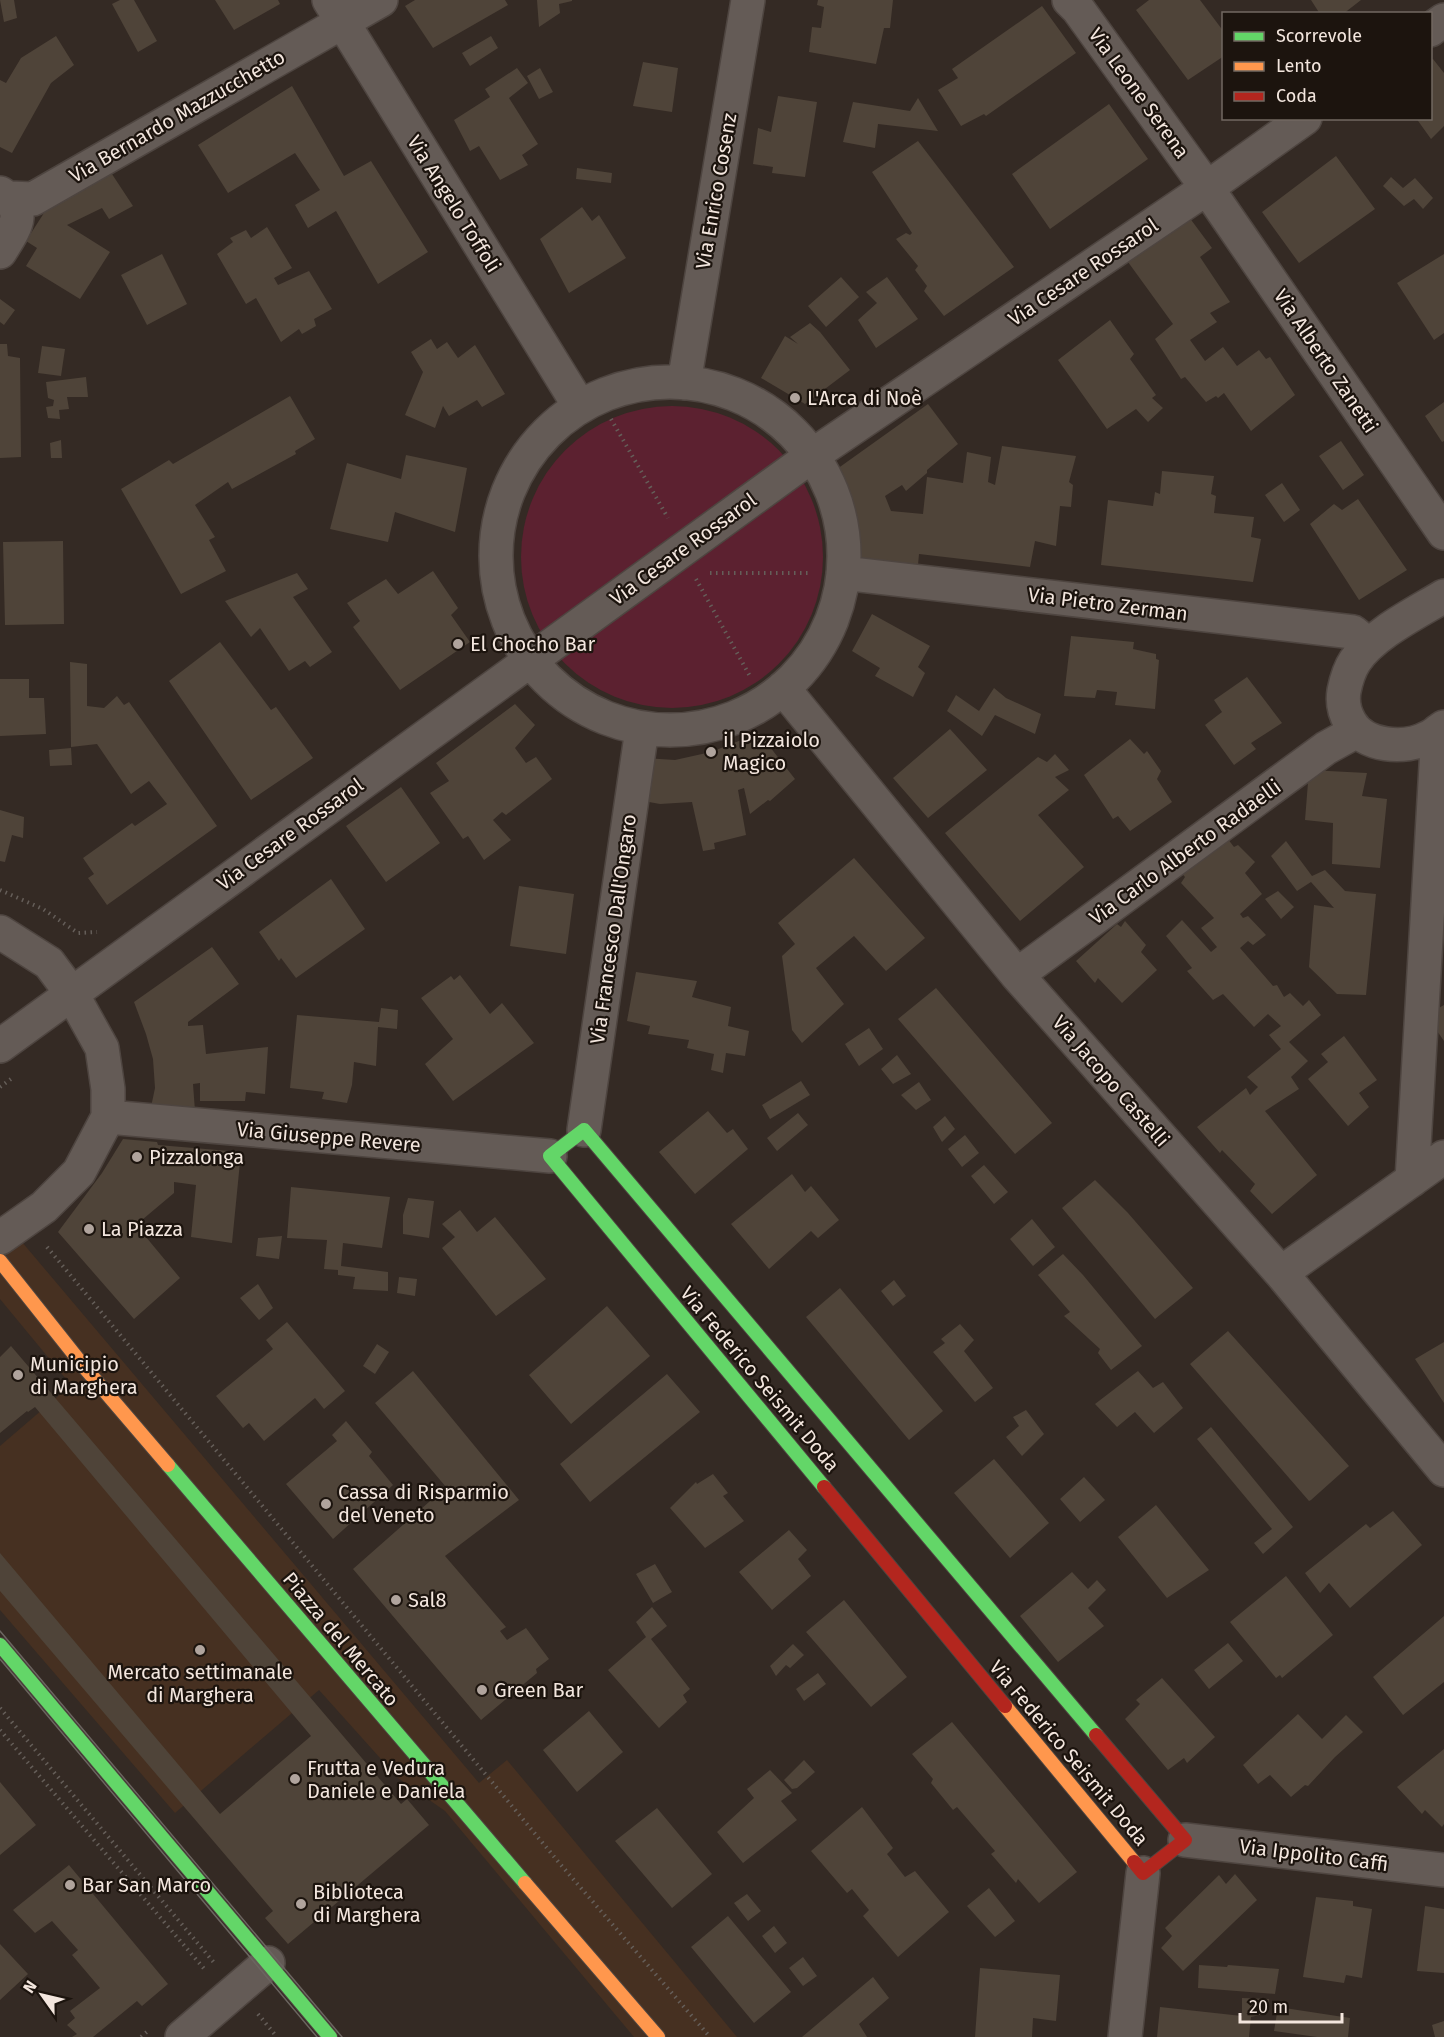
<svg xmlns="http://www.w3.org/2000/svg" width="1444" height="2037" viewBox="0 0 1444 2037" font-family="'Fira Sans',sans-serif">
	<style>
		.built { fill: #463021 }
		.green { fill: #5c2130 }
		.building { fill: #4f4439 }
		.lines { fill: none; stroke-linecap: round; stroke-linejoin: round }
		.street-casing { stroke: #4e4540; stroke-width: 36 }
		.fast-casing { stroke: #4e4540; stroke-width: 16 }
		.slow-casing { stroke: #4e4540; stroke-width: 16 }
		.jam-casing { stroke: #4e4540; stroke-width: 16 }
		.path { stroke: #655e59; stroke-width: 4; stroke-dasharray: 1.5 4.5; stroke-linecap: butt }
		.street { stroke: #645b56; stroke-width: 33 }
		.fast { stroke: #63d668; stroke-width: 14 }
		.slow { stroke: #ff974d; stroke-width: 14 }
		.jam { stroke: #b3261e; stroke-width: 14 }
		.tram { stroke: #6b6560; stroke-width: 1.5 }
		.poi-dot { fill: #b0a49d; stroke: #1c140e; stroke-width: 2 }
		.labels { text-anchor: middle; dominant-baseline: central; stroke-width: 4.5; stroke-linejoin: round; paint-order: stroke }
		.street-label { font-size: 20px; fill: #f3e6de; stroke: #1c140e }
		.poi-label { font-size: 20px; fill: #f3e6de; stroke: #1c140e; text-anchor: start }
	</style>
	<rect width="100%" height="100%" fill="#342a24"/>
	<path class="built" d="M0,1216L479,1783L507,1760L737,2037H634L445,1811L398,1778L319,1690L175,1813L0,1610V1446L71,1385L0,1299Z"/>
	<path class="green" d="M521 557a151 151 0 1 1 302 0a151 151 0 1 1-302 0Z"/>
	<path class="building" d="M0,0H14L17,18L4,22Z
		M120,0H134L157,41L138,52L112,4Z
		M215,0H278L280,4L234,30Z
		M415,0H505L508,5L433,48L405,6Z
		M537,0H572V1L559,4L560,13L539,27Z
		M818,0H893L890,28H884L876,64L809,52L812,27L821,28L824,7L817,5Z
		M1149,0H1200L1224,32V56L1188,80L1136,10Z
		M1311,0H1361L1343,14H1320Z
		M1042,6L1076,53L986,116L984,114L961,126L938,90L958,78L952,69Z
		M56,36L74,65L51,83L12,153L0,147V80L6,83L21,58Z
		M491,36L498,48L470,66L462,53Z
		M1433,59L1444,73V126L1431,139L1416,118H1430V60Z
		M643,62L678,68L672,112L633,106Z
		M517,68L528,83L509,98L538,144L522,155L528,165L500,180L479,146L470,151L454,120L490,97L485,89Z
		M540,68L553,92L539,99L527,76Z
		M292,86L344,176L371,161L428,252L378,284L336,211L308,228L295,205L320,190L295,153L228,193L198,145Z
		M778,96L817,102L805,177L772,173L773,167L753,164L758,128L771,132Z
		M918,98L938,131L878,124L875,148L843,142L853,102L910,111Z
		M1109,104L1148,159L1050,229L1012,174Z
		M918,141L1014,267L944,316L924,291L927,286L915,270L918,266L896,239L906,233L910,235L912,233L872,172Z
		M1336,156L1375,209L1299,263L1262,212Z
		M108,168L133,206L109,219L102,208L67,225L110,252L80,299L26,266L37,248L26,241L51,202Z
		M577,168L612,173L611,183L576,179Z
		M1391,177L1403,188L1415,178L1433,198L1423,209L1414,199L1404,206L1383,186Z
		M582,207L592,221L599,215L626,258L569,293L540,239Z
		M1189,217L1212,248L1200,257L1230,302L1210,313L1217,322L1190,340L1205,361L1223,347L1237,366L1259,350L1266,359L1270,357L1295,395L1251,431L1224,393L1218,398L1216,396L1206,402L1185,377L1181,379L1155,339L1173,324L1128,262Z
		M267,227L292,268L274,278L278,285L309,271L332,309L314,319L316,326L302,334L299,329L281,342L256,298L246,304L217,254L233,242L230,238L246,230L251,238Z
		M162,254L187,304L147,325L121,275Z
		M1444,254V333L1434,340L1397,283Z
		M841,277L859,297L826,327L808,306Z
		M887,277L918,319L876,348L858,320L877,303L866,292Z
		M0,299L15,310L4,325L0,322Z
		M1110,320L1134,354L1130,359L1156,395L1152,398L1163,408L1148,422L1136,409L1107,429L1058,360Z
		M810,323L820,332L850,370L805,404L761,378L785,336L798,344L790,337Z
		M431,339L437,349L447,342L458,358L475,345L505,394L482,407L477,400L449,416L443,406L435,428L405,415L423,372L411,352Z
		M0,344H7L8,356L20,358L21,457L0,458Z
		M42,346L65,349L61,376L38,373Z
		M86,377L88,397H67L69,409L59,410L60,419L48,418L46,407L53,406L54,400L48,398L46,382Z
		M290,396L315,439L295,451L296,454L232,489L228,482L195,505L215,537L209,540L226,571L181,594L121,489L169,460L173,464Z
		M1444,402V441L1442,442L1425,416Z
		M928,404L958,444L927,470V473L906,491L902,485L885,496L891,511L923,514L927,477L963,483L967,452L991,457L988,482L995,485L1002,446L1076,456L1069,482L1073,485L1071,507L1060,506L1056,546L1035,541L1030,567L919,554L918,565L858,559L854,517L837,469Z
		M61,440L62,458H51L50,443Z
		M1341,441L1364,475L1343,490L1319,456Z
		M406,455L467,468L455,532L395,512L388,542L330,529L347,463L401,479Z
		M1162,471L1214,476L1211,494L1216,496L1214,513L1254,517L1251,537L1261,539L1253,582L1101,565L1108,500L1153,506L1155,492L1160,494Z
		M1282,483L1300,510L1284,522L1265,495Z
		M1358,499L1407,570L1359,600L1310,524L1334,504L1342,510Z
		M63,541L64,624L5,625L3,542Z
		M433,571L458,608L451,615L470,642L400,690L353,627L360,621L347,603L386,579L398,594Z
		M297,573L308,589L293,597L332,652L310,667L305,661L289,671L260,628L251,637L225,601Z
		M872,614L930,646L918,667L925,673L913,697L875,676L880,668L852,651Z
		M1071,636L1134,642L1133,649L1156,654V659L1159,660L1155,709L1115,705L1117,692L1097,690L1095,698L1064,696Z
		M220,642L271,710L276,707L313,758L251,800L169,681Z
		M70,662L87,664V706L104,708L117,696L124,705L129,702L217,826L107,905L88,878L94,874L83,858L132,823L135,826L167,804L149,781L131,794L97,744L71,747Z
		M1247,677L1282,723L1251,743L1256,749L1234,765L1205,725L1222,712L1214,700Z
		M0,679H29V698H44L46,734L0,736Z
		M994,688L1006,698L1041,714L1035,734L995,715L982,736L947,711L956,695L979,711Z
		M515,704L535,725L515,748L526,763L536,757L552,779L506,815L502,812L493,820L511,840L484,860L468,836L463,839L430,793L449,781L436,763Z
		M950,729L987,770L928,818L893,778Z
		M759,733L795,779L770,801L768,800L750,814L744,788L738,790L746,835L714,843L715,849L703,851L692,802L660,804L638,800L644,758L675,760L711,752Z
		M1130,739L1144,754L1147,751L1161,771L1157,779L1172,802L1130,831L1118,816L1113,819L1084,775Z
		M71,748L72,765L50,766L49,750Z
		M1055,754L1069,770L1055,777L1069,790L1038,815L1084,867L1020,921L945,833L1038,757L1047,762Z
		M1309,770L1367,773L1362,796L1387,799L1380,868L1332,864L1333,823L1305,820Z
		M401,787L440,843L386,882L346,826Z
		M0,810L24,817L23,838L12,835L5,862L0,861Z
		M1224,834L1234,847L1238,845L1255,862L1245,873L1262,894L1240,914L1243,918L1248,916L1266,935L1253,945L1248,941L1240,948L1273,986L1277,985L1284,997L1290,993L1303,1006L1309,1000L1321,1015L1289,1042L1308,1061L1291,1077L1299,1089L1265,1111L1317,1175L1272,1214L1250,1191L1255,1184L1222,1150L1220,1153L1197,1127L1246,1088L1250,1095L1258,1087L1247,1077L1281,1049L1269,1035L1281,1026L1268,1014L1254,1027L1223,994L1213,1000L1187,971L1192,968L1166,936L1182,920L1211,952L1217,947L1201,928L1214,918L1181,883L1185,877L1176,867Z
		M1286,841L1312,876L1325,870L1345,891L1376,894L1366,995L1337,994L1309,967L1314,905L1334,908L1311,882L1297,891L1271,856Z
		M854,858L925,938L886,971L854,936L816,968L844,1004L802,1043L792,1030L782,956L795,944L778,923Z
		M331,879L365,929L296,978L281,958L279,961L259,932Z
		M519,886L574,894L566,954L510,946Z
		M1278,891L1294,907L1281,919L1265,899Z
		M1125,921L1146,945L1141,952L1157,970L1122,1003L1098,978L1095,983L1076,961L1117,924L1121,927Z
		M212,947L239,984L188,1022V1026L203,1025L206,1054L268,1047L265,1094L246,1092L245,1101H200V1083L193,1084L195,1111L151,1107L155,1088L153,1059L146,1034L134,1002Z
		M636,972L697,981L692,997L731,1007L728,1026L749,1031L745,1056L726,1053L723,1073L711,1070L714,1054L687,1048L689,1040L648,1034L650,1026L627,1021Z
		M460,975L490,1014L502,1003L534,1043L453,1101L425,1064L453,1039L421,998L451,976L454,980Z
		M936,988L1052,1123L1015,1154L898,1019Z
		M1444,1005V1041L1426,1015Z
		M381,1008L398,1010L397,1029L378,1027L376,1066L354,1062L352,1085L347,1103L322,1099L324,1092L290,1088L297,1015L379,1022Z
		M869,1028L883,1049L859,1066L845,1044Z
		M1344,1036L1377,1080L1359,1093L1369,1107L1348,1126L1308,1079L1328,1062L1321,1054Z
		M897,1055L911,1074L893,1084L881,1069Z
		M801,1081L810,1095L770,1119L762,1105Z
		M919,1082L931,1100L916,1110L901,1095Z
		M708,1111L727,1133L733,1129L748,1149L695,1194L659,1152Z
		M798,1113L808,1125L777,1151L767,1138Z
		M945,1116L955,1129L942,1142L933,1127Z
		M965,1135L979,1153L962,1167L948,1149Z
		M123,1139L157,1142L158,1145L241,1152L232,1243L191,1237L196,1185L174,1182V1193L136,1225L180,1278L134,1319L58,1232L102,1173Z
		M984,1165L1008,1192L994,1204L971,1176Z
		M792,1174L805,1192L811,1186L839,1220L818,1238L811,1231L769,1269L731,1224Z
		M1095,1180L1128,1213L1193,1288L1155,1319L1062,1208Z
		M291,1187L390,1197L382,1248L343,1243L341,1266L388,1272V1291L353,1289L355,1277L338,1275V1270L324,1269L327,1240L287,1238Z
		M408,1198L434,1201L429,1238L403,1234V1215Z
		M460,1210L477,1232L495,1217L546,1279L496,1316L442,1248L455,1237L442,1224Z
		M1032,1219L1055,1247L1033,1266L1010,1239Z
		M282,1236L279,1259L256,1256L258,1238Z
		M1063,1254L1083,1275L1142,1346L1111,1370L1098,1353L1100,1349L1064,1316L1070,1312L1038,1275Z
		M399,1277L417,1279L415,1296L397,1293Z
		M894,1280L906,1296L893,1306L881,1291Z
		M258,1284L273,1308L259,1320L240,1298Z
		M840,1288L943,1411L909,1440L806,1317Z
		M607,1306L650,1356L571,1424L529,1375Z
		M287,1322L345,1391L324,1409L315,1398L264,1441L249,1423L243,1428L216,1396L273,1349L266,1340Z
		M960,1324L974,1340L964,1351L993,1388L975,1402L933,1352L945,1343L941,1339Z
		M1228,1331L1349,1466L1311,1500L1309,1501L1190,1364Z
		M1444,1342V1403L1415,1359Z
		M377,1344L389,1352L375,1374L363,1366Z
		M11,1346L401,1804L407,1799L429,1825L288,1944L265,1918L273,1911L0,1591V1553L220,1814L311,1736L35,1407L28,1412L27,1411L0,1433V1357Z
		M413,1371L519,1500L445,1556L506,1627L500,1631L507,1640L526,1628L549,1659L536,1669L537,1673L481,1720L353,1569L446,1487L375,1403Z
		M1138,1371L1153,1388L1163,1382L1183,1408L1154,1433L1135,1412L1117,1427L1095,1404Z
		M667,1374L700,1412L590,1502L560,1464Z
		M1026,1410L1044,1434L1022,1456L1006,1437L1019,1426L1013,1417Z
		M346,1421L372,1452L369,1456L393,1485L333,1539L286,1484L337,1441L332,1435Z
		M1211,1427L1293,1527L1263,1554L1254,1543L1272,1529L1197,1439Z
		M994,1459L1049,1523L1010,1558L954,1493Z
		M713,1474L728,1493L723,1496L744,1521L705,1548L670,1508L696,1482L697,1484Z
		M1084,1477L1105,1500L1080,1522L1060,1499Z
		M1156,1505L1209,1570L1167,1598L1118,1537Z
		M1393,1511L1422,1545L1350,1608L1329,1583L1320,1593L1305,1573L1366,1524L1370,1528Z
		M789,1530L807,1550L798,1559L811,1576L772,1610L739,1572Z
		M655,1564L672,1592L653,1603L636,1574Z
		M1072,1572L1088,1589L1097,1580L1106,1590L1088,1608L1104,1626L1058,1662L1020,1616Z
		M1286,1576L1333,1635L1282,1678L1280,1675L1276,1678L1230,1622Z
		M844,1600L907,1677L871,1707L806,1632Z
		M652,1607L667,1626L651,1639L690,1689L683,1695L687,1702L659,1728L608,1670L646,1637L636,1622Z
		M1444,1616V1682L1403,1715L1373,1677Z
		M1228,1643L1243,1661L1209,1689L1194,1670Z
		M793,1644L804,1655L790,1668L786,1665L776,1676L770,1666Z
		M818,1673L826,1684L804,1701L796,1689Z
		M1162,1678L1215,1737L1187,1763L1184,1758L1168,1770L1125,1719L1140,1704L1136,1700Z
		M589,1711L623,1752L577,1792L543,1750Z
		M1298,1714L1322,1739L1346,1715L1363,1732L1335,1757L1308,1786L1305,1785L1291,1797L1270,1775L1258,1784L1243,1765Z
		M952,1722L1077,1872L1039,1903L1018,1879L1016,1883L991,1854L995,1851L957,1807L953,1810L931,1783L933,1779L912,1754Z
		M1444,1749V1824L1442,1827L1425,1810L1422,1814L1397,1787Z
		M804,1760L815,1772L797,1788L792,1789L784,1780Z
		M770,1770L792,1793L781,1801L797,1820L743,1863L717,1832L754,1798L747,1789Z
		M0,1782L36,1825L0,1855Z
		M862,1807L893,1848L887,1854L905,1877L915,1871L949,1912L898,1957L863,1916L869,1910L852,1889L847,1893L811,1851Z
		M657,1808L712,1874L672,1908L615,1841Z
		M69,1865L168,1984L142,2006L137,2001L93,2037H72L77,2034L67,2025L75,2018L70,2011L100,1988L72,1955L78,1950L52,1921L35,1933L13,1910Z
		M1235,1874L1257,1900L1183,1971L1161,1948L1172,1936L1165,1928L1219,1875L1226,1884Z
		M989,1888L1015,1921L995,1937L967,1906Z
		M747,1894L761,1911L748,1921L734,1903Z
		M1316,1897L1353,1901V1906L1372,1909L1362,1978L1346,1975L1344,1983L1303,1977Z
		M1425,1906L1444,1909V1973L1417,1971Z
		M728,1916L791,1992L754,2023L691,1947Z
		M774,1926L787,1943L775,1953L762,1936Z
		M0,1944L28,1974L0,2000Z
		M803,1957L817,1976L803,1986L789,1968Z
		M1199,1965L1227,1967L1228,1965L1279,1969L1275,1994L1198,1988Z
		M980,1968L1060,1975L1056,2021L1033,2018L1032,2037H975Z
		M873,1977L889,1998L859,2024L867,2037H802Z
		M1242,1998L1269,1999L1268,2013L1251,2017L1249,2037H1157L1160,2007L1242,2016Z
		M1278,2007L1350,2018L1348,2037H1317L1274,2031Z
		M1444,2021V2037H1435L1432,2025Z"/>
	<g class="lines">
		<defs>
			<path id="street" d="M329,0L580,407
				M1069,0L1078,9L1207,188L1444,533
				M1430,30L1444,20
				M0,193C30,211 14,229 0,252
				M10,198L33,199L381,0
				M496 556a174 174 0 1 1 348 0a174 174 0 1 1-348 0Z
				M684,383L748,0
				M843,573L1353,632L1369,645
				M1444,596C1416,613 1373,634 1355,661C1349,670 1346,681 1344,691C1342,703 1344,712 1350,722C1364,747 1405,750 1429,737C1434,735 1439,730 1444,727
				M783,688L1017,975L1281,1273L1444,1470
				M0,932L49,963L72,994L102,1048L108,1089V1117L79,1172L44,1207L0,1238
				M1017,975L1326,748L1355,732
				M0,1046L813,455L1207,188L1305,118
				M108,1117L550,1156
				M584,1130L642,729
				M1412,1180L1438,731
				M1281,1273L1444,1157
				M1185,1840L1444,1870
				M182,2037L268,1963
				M1125,2037L1143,1873"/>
			<path id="fast" d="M584,1130L1096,1735
				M584,1130L550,1156L824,1487
				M168,1465L525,1883
				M0,1645L330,2037"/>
			<path id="slow" d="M0,1261L85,1368L168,1465
				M1005,1706L1134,1862
				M525,1883L658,2037"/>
			<path id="jam" d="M824,1487L1005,1706
				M1096,1735L1185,1840L1143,1873L1134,1862"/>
		</defs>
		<use href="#street" class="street-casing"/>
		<use href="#fast" class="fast-casing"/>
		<use href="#slow" class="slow-casing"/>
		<use href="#jam" class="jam-casing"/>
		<path class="path" d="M611,419L668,518
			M710,573H811
			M696,579L751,678
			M0,890L43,909L78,933L97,932
			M0,1087L11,1079
			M47,1247L561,1865L710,2037
			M0,1708L216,1965
			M0,1730L206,1971
			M258,2014L277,2037
			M141,2037L148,2031"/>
		<use href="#street" class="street"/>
		<use href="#fast" class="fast"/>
		<use href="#slow" class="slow"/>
		<use href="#jam" class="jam"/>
		<path class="tram" d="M0,1631L342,2037
			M0,1659L317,2037"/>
	</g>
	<g class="poi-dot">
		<circle cx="795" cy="398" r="6"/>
		<circle cx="458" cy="644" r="6"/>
		<circle cx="711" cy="752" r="6"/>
		<circle cx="137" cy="1157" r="6"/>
		<circle cx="89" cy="1229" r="6"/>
		<circle cx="18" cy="1375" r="6"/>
		<circle cx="326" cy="1504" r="6"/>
		<circle cx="396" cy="1600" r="6"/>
		<circle cx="200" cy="1650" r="6"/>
		<circle cx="482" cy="1690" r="6"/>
		<circle cx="295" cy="1779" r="6"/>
		<circle cx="70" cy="1885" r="6"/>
		<circle cx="301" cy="1904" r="6"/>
	</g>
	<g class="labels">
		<g class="street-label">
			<text transform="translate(1139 93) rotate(54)">Via Leone Serena</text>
			<text transform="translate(177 116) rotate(-30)">Via Bernardo Mazzucchetto</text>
			<text transform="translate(716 191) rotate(-80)">Via Enrico Cosenz</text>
			<text transform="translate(454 204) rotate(58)">Via Angelo Toffoli</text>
			<text transform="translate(1083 272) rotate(-34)">Via Cesare Rossarol</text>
			<text transform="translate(1326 361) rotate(56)">Via Alberto Zanetti</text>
			<text transform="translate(683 549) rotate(-36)">Via Cesare Rossarol</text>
			<text transform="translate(1108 604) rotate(7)">Via Pietro Zerman</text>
			<text transform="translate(290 834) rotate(-36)">Via Cesare Rossarol</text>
			<text transform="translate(1185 852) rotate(-36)">Via Carlo Alberto Radaelli</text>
			<text transform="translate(613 929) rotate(-82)">Via Francesco Dall'Ongaro</text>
			<text transform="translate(1111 1081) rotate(49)">Via Jacopo Castelli</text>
			<text transform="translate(329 1137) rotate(5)">Via Giuseppe Revere</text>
			<text transform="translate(760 1379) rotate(50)">Via Federico Seismit Doda</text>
			<text transform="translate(341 1639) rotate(50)">Piazza del Mercato</text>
			<text transform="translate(1069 1753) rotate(50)">Via Federico Seismit Doda</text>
			<text transform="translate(1314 1855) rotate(7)">Via Ippolito Caffi</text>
		</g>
		<g class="poi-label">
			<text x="807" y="398">L'Arca di Noè</text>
			<text x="470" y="644">El Chocho Bar</text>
			<text x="723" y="740">il Pizzaiolo<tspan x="723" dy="23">Magico</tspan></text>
			<text x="149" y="1157">Pizzalonga</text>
			<text x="101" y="1229">La Piazza</text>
			<text x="30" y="1364">Municipio<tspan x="30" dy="23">di Marghera</tspan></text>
			<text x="338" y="1492">Cassa di Risparmio<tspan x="338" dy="23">del Veneto</tspan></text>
			<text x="408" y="1600">Sal8</text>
			<text x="200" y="1672" text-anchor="middle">Mercato settimanale<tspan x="200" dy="23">di Marghera</tspan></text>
			<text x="494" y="1690">Green Bar</text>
			<text x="307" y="1768">Frutta e Vedura<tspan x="307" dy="23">Daniele e Daniela</tspan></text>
			<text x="82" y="1885">Bar San Marco</text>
			<text x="313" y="1892">Biblioteca<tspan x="313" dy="23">di Marghera</tspan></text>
		</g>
	</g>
	<rect x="1222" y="12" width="210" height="108" fill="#1c140e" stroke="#726861" stroke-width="1.5"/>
	<rect x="1234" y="32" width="30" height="9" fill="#63d668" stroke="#726861" stroke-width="1.5"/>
	<text x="1276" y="42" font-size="18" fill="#f3e6de">Scorrevole</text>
	<rect x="1234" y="62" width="30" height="9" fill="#ff974d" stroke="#726861" stroke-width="1.5"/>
	<text x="1276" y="72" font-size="18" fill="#f3e6de">Lento</text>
	<rect x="1234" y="92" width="30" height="9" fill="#b3261e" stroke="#726861" stroke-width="1.5"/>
	<text x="1276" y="102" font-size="18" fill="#f3e6de">Coda</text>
	<g transform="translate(42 1995) rotate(304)" stroke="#1c140e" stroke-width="4.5" paint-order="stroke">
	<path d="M0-4.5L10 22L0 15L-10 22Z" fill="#f3e6de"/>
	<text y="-9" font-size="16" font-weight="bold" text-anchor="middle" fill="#f3e6de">N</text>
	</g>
	<path d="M1240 2013v9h102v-9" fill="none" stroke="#f3e6de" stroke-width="3"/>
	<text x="1249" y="2013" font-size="18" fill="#f3e6de" stroke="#1c140e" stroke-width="4.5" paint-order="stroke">20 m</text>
</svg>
